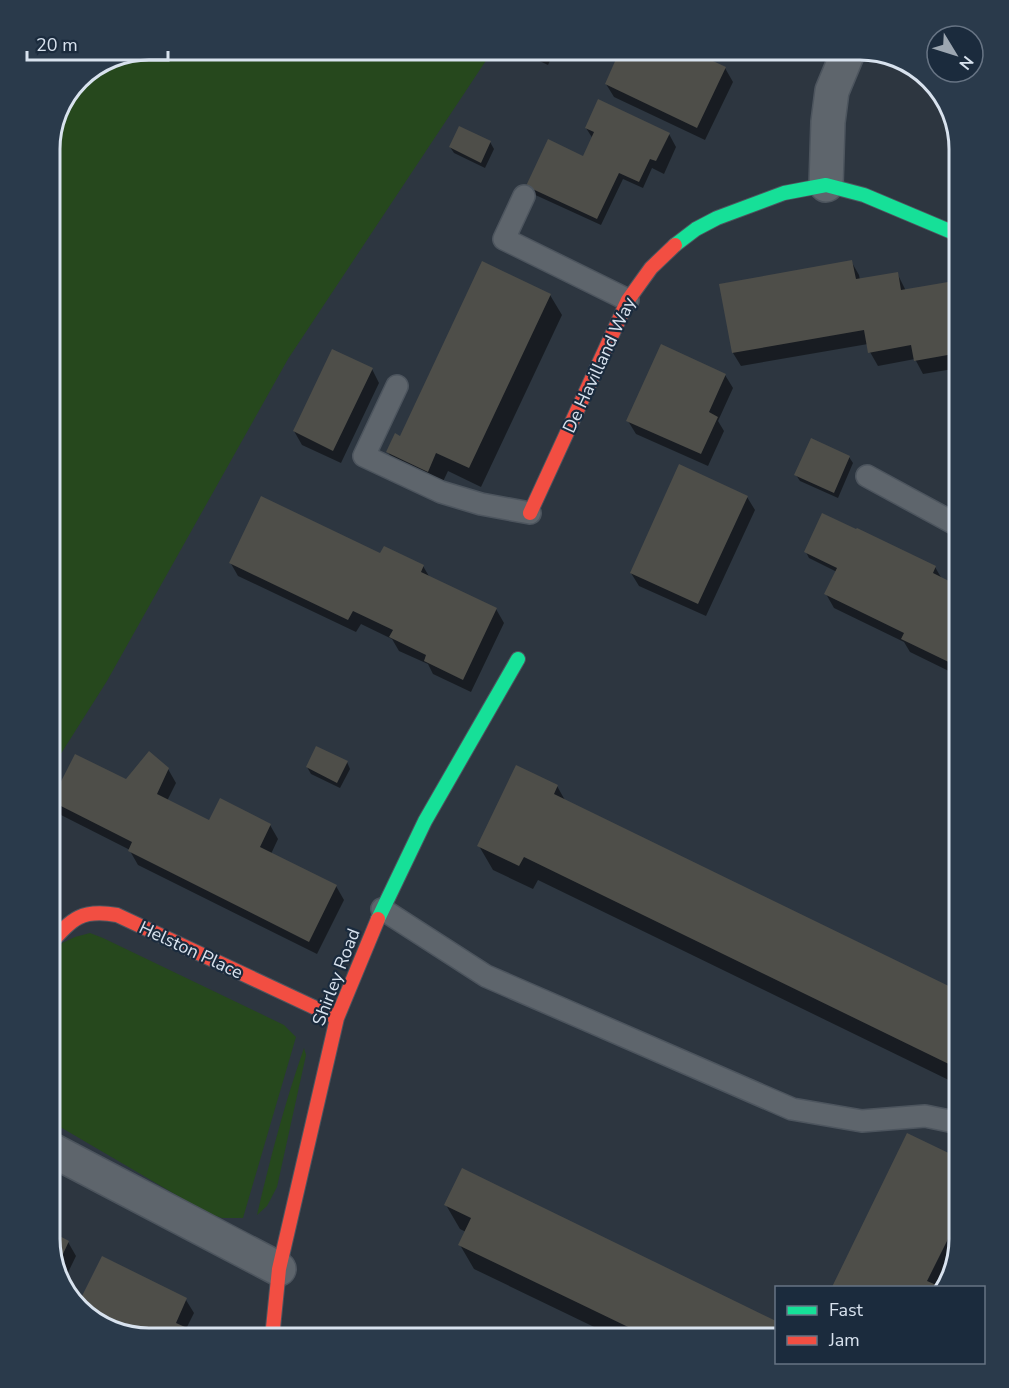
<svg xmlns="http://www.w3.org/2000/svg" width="1009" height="1388" viewBox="0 0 1009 1388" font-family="'Nunito Sans',sans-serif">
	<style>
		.green { fill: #26481d }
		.shadow { fill: #0007 }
		.building { fill: #4e4e49 }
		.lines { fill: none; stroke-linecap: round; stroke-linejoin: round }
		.lane-casing { stroke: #4d555e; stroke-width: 24 }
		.street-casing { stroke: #4d555e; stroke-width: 36 }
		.fast-casing { stroke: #4d555e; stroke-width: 16 }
		.jam-casing { stroke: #4d555e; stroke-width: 16 }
		.lane { stroke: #5e656c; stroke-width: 21 }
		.street { stroke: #5e656c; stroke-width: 33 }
		.fast { stroke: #16e098; stroke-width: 14 }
		.jam { stroke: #f24e42; stroke-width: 14 }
		.labels { text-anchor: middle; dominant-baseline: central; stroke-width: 4.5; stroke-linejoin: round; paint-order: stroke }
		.street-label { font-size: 18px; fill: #d8e2ee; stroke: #1b2b3d }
		.rim { fill: none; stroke: #d8e2ee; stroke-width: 3 }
	</style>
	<rect width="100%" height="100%" fill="#2d3640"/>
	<path class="green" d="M149,50H493L288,359L107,681L50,771V142L83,74Z
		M90,933L103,938L284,1025L296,1037L243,1218H222L207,1213L50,1121V970L62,943L75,937Z
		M304,1048L306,1055L277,1187L267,1206L257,1215C270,1159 285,1102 304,1048Z"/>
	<path class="shadow" d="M524,50H555L548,65L527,55Z
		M622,50H686L725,68L733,82L705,140L614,97L606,84Z
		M725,50H740L737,55Z
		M586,128L669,134L676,147L664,174L652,168L643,188L623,179L601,225L531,193L528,186L583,158L593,139Z
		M490,142L494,149L485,168L454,153L450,147Z
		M851,261L859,275L860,280L897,273L906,291L947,284L955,297L959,325V368L923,374L915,359L878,366L870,352L868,344L741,366L733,353L721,285Z
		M550,295L562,315L481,487L448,471L439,490L399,471L388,452L401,438Z
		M372,369L379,383L341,463L302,445L294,431Z
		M725,375L733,388L718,421L724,431L708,466L636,434L628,421Z
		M849,457L853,463L838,498L800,481L796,475Z
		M747,497L755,510L706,616L639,586L631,573Z
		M806,552L935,567L942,579L959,587V676L910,652L904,642L834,608L826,594L837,572L809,558Z
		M381,555L423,566L430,578L496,609L504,623L471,692L433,674L428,664L399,651L392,639L361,624L356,632L238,576L230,562Z
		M347,762L350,769L340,788L311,774L307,767Z
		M168,769L176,783L167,801L209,822L270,825L278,839L271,854L336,886L344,900L317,954L138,865L130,851V850L61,815L53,801Z
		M557,786L566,802L959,993V1085L538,880L533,889L493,870L479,846Z
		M908,1135L959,1160V1239L949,1279L945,1288H834Z
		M463,1170L776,1323V1338H617L474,1269L460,1245L466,1232L460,1229L446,1205Z
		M50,1233L68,1242L76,1256L62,1285L50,1239Z
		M102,1258L186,1300L194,1313L186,1329L193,1332L196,1338H143L99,1325L79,1305Z"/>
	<path class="building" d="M524,50H549L544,59Z
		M620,50H689L726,67L697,128L605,84Z
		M598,99L670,133L656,161L650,159L639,182L619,173L597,219L526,186L548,139L583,156L594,132L585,128Z
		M459,126L491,141L481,163L449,147Z
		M852,260L856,279L898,272L901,290L948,282L959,353L914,361L911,345L868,353L864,330L732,353L719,284Z
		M482,261L551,294L469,468L436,453L428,472L386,452L395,433L400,436Z
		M661,344L726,374L709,412L718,417L701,454L626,421Z
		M332,349L373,368L333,451L293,431Z
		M811,438L850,456L834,493L794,475Z
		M679,464L748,496L698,604L630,573Z
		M261,496L380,553L384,546L424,565L421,572L497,608L463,680L424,661L426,655L389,637L393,630L353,611L348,620L229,563Z
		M822,513L856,529L857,528L936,566L933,573L959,586V667L901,639L904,633L824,594L837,568L804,552Z
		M316,746L348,761L337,783L306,767Z
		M149,751L169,768L157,794L209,820L220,798L271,824L260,847L337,885L309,942L128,851L132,842L51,801L75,754L126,779Z
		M516,765L558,785L554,794L959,991V1069L524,857L519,866L477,846Z
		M907,1133L959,1158V1224L956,1223L927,1281L941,1287H832Z
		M462,1168L776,1321V1338H651L458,1245L471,1218L444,1205Z
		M50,1231L69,1241L57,1267L50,1239Z
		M102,1256L187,1298L176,1323L194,1331L190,1338H143L118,1331L120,1326L81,1307L78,1304Z"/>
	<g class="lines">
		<defs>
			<path id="lane" d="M524,196L504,239L628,300
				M397,386L364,456L441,492L481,504L530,513
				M867,476L959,526
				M382,909L486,976L792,1109L862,1121L925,1116L959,1123"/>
			<path id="street" d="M826,185L828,122L832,91L849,50
				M50,1149L279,1269"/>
			<path id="fast" d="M675,245L696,229L717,218L784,193L826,185L864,195L959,235
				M378,919L425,821L518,659"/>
			<path id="jam" d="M530,513L628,300L651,268L675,245
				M50,944C72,918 82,909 117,915L337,1018
				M272,1338L279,1269L337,1018L378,919"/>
		</defs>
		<use href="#lane" class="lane-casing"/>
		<use href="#street" class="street-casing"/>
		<use href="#fast" class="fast-casing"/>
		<use href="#jam" class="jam-casing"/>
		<use href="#lane" class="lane"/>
		<use href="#street" class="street"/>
		<use href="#fast" class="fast"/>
		<use href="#jam" class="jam"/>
	</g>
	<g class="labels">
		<g class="street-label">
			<text transform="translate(599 365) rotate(-65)">De Havilland Way</text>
			<text transform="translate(191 950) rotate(25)">Helston Place</text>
			<text transform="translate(336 977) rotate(-69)">Shirley Road</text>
		</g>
	</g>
	<path d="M0 0H1009V1388H0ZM149 60H860A89 89 0 0 1 949 149V1239A89 89 0 0 1 860 1328H149A89 89 0 0 1 60 1239V149A89 89 0 0 1 149 60Z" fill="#2a3a4b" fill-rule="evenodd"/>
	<path class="rim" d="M149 60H860A89 89 0 0 1 949 149V1239A89 89 0 0 1 860 1328H149A89 89 0 0 1 60 1239V149A89 89 0 0 1 149 60Z"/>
	<rect x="775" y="1286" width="210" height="78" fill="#1b2b3d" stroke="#677484" stroke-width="1.5"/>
	<rect x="787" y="1306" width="30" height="9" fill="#16e098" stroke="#677484" stroke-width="1.5"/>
	<text x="829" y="1316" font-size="18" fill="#d8e2ee">Fast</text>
	<rect x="787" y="1336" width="30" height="9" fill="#f24e42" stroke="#677484" stroke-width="1.5"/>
	<text x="829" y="1346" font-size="18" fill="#d8e2ee">Jam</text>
	<g transform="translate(955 54) rotate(128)"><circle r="28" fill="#1b2b3d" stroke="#677484" stroke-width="1.5"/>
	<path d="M0-4.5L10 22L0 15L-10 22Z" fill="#9ca6b1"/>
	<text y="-9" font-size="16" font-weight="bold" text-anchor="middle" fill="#d8e2ee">N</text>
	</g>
	<path d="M27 51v9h141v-9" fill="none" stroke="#d8e2ee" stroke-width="3"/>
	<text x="36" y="51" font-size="18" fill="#d8e2ee" stroke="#1b2b3d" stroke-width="4.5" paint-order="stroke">20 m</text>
</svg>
